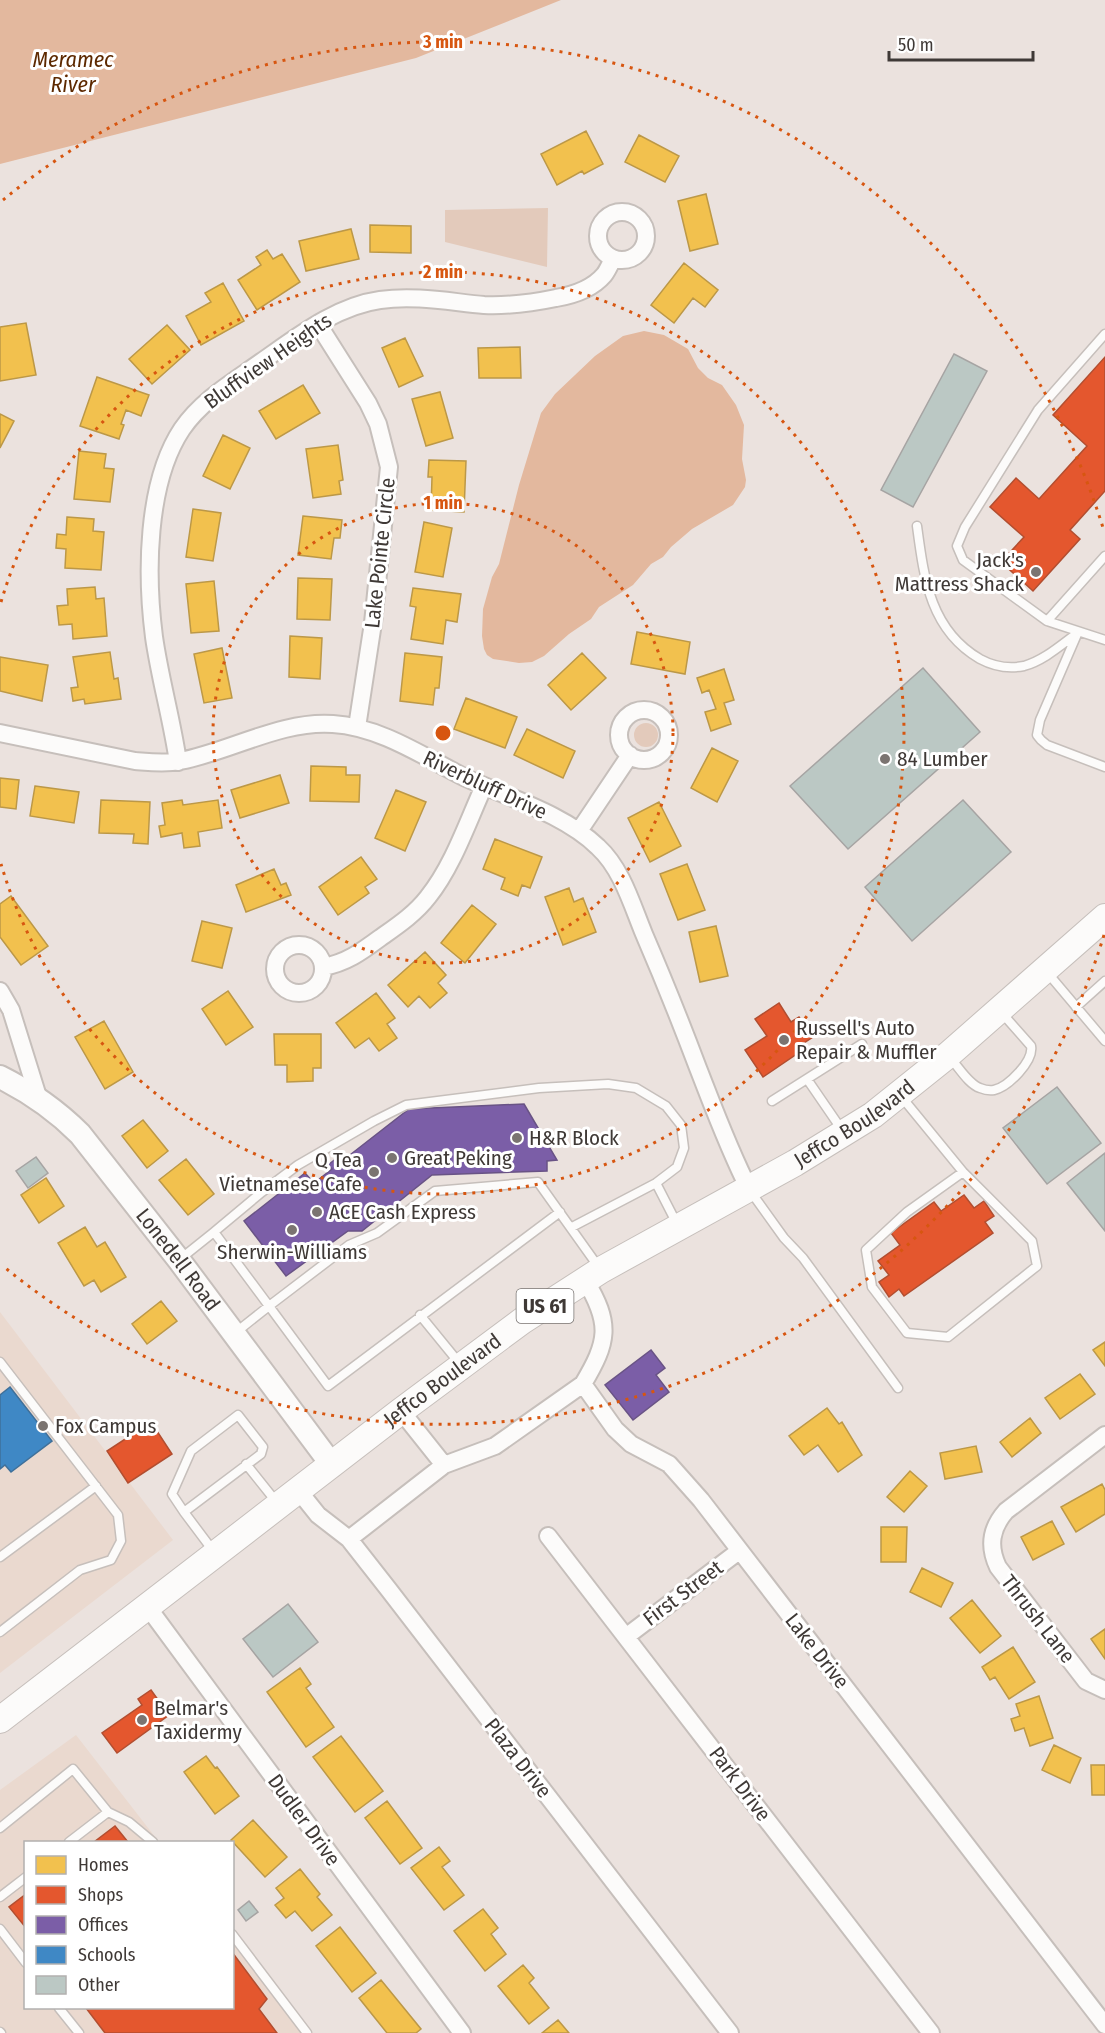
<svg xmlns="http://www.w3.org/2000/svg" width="1105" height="2033" viewBox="0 0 1105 2033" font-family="'Fira Sans Condensed',sans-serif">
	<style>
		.built { fill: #ead9cf }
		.green { fill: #e3cabb }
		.water { fill: #e3b89e }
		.homes { fill: #f2c14e; stroke: #bc9847; stroke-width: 1.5 }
		.shops { fill: #e4572e; stroke: #b24e30; stroke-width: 1.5 }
		.offices { fill: #7b5ea7; stroke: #695385; stroke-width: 1.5 }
		.schools { fill: #3f88c5; stroke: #3f709a; stroke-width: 1.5 }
		.building { fill: #bbc8c4; stroke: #a6a4a3; stroke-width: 1.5 }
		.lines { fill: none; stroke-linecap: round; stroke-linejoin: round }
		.lane-casing { stroke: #c6bfbb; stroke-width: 11 }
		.street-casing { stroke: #c6bfbb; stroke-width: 20 }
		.secondary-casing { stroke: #c6bfbb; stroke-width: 26 }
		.primary-casing { stroke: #c6bfbb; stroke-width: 28 }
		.lane { stroke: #fcfbfa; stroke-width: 8 }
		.street { stroke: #fcfbfa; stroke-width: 16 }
		.secondary { stroke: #fcfbfa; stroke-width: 22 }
		.primary { stroke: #fcfbfa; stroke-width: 26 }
		.ring { fill: none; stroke: #d75610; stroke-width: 3; stroke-dasharray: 3 6 }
		.poi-dot { fill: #7b7471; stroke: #fff; stroke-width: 2 }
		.labels { text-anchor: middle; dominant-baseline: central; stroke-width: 6; stroke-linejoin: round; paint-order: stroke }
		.shield { fill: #fff; stroke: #797472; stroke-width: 1.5 }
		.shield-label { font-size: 20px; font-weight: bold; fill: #3f3936 }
		.street-label { font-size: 21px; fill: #3f3936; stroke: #fff }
		.poi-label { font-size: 21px; fill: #3f3936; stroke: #fff; text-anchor: start }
		.water-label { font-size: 22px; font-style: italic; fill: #5d2900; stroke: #fff }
		.centre { fill: #d75610; stroke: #fff; stroke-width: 3 }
		.ring-label { font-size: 18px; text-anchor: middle; font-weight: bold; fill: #d75610; stroke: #fff; stroke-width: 6; stroke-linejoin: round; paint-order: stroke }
	</style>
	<rect width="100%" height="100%" fill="#ebe2de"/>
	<path class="built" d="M0,1312L173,1540L0,1673Z
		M76,1735L159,1842H26V2008H232L233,1939L305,2033H0V1790Z"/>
	<path class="green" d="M548,208L547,267L445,242V210Z
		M634 735a12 12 0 1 1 24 0a12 12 0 1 1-24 0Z"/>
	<path class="water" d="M0,0H561L416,58L0,164Z
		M644,331L664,335L688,349L698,368L708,378L722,385L736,405L744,425L742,459L746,480L745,487L733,505L692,529L671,547L663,557L651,564L633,585L599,607L591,619L569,634L544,656L532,662L519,663L493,659L487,655L484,649L482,636L483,609L492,577L499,564L519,485L541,413L555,394L595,356L623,336Z"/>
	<path class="homes" d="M586,131L603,164L584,174L582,171L557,185L541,154Z
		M639,135L679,156L665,182L625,162Z
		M706,194L718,244L690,251L678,201Z
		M370,225L411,226V253L370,252Z
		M351,229L359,259L306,271L299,241Z
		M267,250L273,259L282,254L300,282L257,310L238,280L261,265L256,257Z
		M684,263L718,290L705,307L693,298L674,323L651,305Z
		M223,283L244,321L201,345L186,316L211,302L205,293Z
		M26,323L36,375L0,381V327Z
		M167,325L190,350L152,384L129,359Z
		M405,338L423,376L399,387L382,348Z
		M520,347L521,378H479L478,348Z
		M97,377L149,395L141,416L126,410L121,424L124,425L119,439L80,426Z
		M303,385L320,413L276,439L259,411Z
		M440,392L453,438L426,446L412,399Z
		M0,414L14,421L0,448Z
		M223,435L250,448L230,489L203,476Z
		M338,445L343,480L339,481L341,494L313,498L306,449Z
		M79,451L106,454L104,468L114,469L110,502L74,499Z
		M429,460L466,461L464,512L431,510L432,477H428Z
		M193,509L221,513L213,561L186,557Z
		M303,516L342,520L340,538H334L331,559L298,555Z
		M67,517L94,519L93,531L104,532L101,570L65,568L66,549L56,548L57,534L66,535Z
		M424,522L452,528L443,577L415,572Z
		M298,578L332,579L330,620L297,619Z
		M214,581L219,631L191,633L186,584Z
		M95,587L96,599L104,598L107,636L73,639L72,624L59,625L57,606L68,605L67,589Z
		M413,588L461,594L457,622L446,620L443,644L411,639L416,607L410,606Z
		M637,632L690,642L685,674L631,664Z
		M290,636L322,638L320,679L289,677Z
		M222,648L232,698L204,703L194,654Z
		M110,652L114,679L118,678L121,699L85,704L84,699L73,701L71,688L78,687L73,657Z
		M405,653L442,657L439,688H435L433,705L400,701Z
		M582,653L606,678L571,710L548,685Z
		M0,657L48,665L42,701L0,691Z
		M724,669L734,700L724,703L731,724L711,731L705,712L716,709L709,690L702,693L697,678Z
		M466,698L517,717L505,748L454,729Z
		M527,729L575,751L563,778L514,755Z
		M712,748L738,761L717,802L691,788Z
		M311,766L346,767V775H360L359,802L310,801Z
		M280,775L289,803L240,818L231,790Z
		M0,778L19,780L16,809L0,807Z
		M35,786L79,792L74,823L30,816Z
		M396,790L426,802L405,851L375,838Z
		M101,800L150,802L148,844L133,843L134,834L99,833Z
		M182,800L183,805L218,800L222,828L198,832L200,846L184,848L182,833L161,837L159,826L165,825L162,803Z
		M659,802L681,846L650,862L628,818Z
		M495,839L542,857L530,888L522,885L518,896L501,889L505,878L483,869Z
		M361,857L377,879L365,887L369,893L338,915L319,887Z
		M687,864L705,910L678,920L660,874Z
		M274,869L281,885L286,883L291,895L246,912L236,885Z
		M569,888L574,902L583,898L596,932L563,945L545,897Z
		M11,896L48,946L21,965L0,937V904Z
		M472,905L496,924L465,963L441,943Z
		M202,921L232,928L222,968L192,961Z
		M716,926L728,976L700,982L689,932Z
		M425,952L446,975L438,983L447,993L430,1008L419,996L408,1007L388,985Z
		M228,991L253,1027L226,1045L202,1009Z
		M376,993L395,1018L387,1024L397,1038L379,1051L369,1038L355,1048L336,1023Z
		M104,1021L133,1072L105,1089L75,1037Z
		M274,1034H321V1068H313V1081L287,1082V1065H275Z
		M143,1120L168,1151L147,1168L122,1136Z
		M186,1159L214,1194L188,1215L159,1180Z
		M46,1178L64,1206L39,1223L21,1195Z
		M85,1227L97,1247L105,1242L126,1277L101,1292L94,1280L84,1286L58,1243Z
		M161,1301L177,1321L147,1344L132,1324Z
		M1105,1342V1366L1093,1350Z
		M1080,1374L1095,1394L1060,1419L1045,1398Z
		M827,1408L839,1424L842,1422L862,1455L838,1472L818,1445L804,1455L789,1436Z
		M1030,1418L1041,1433L1012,1457L1000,1442Z
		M976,1446L982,1472L945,1479L940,1453Z
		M910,1471L927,1486L904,1512L887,1497Z
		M1102,1484L1105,1490V1514L1076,1532L1061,1507Z
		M1052,1521L1064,1544L1033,1560L1021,1537Z
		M881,1527H907L906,1562H881Z
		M922,1568L953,1583L941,1607L910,1592Z
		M972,1600L1001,1636L980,1653L950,1618Z
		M1105,1629V1659L1091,1639Z
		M1013,1647L1035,1682L1009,1699L995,1677L990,1680L982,1667Z
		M300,1668L311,1684L306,1688L334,1727L306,1747L267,1692Z
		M1039,1696L1053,1738L1030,1746L1024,1728L1015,1731L1011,1719L1020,1716L1016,1704Z
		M341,1736L383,1791L355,1812L313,1757Z
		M1054,1745L1081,1758L1070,1783L1042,1770Z
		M206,1756L215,1768L217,1767L239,1796L215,1814L184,1772Z
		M1091,1765H1105V1795H1092Z
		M387,1801L422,1848L400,1864L365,1818Z
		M253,1820L287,1857L265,1877L231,1840Z
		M439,1847L450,1861L442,1867L464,1895L444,1910L411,1868Z
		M300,1869L320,1894L317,1897L332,1915L312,1931L295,1911L286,1918L275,1905L284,1898L276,1888Z
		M483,1909L498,1928L491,1934L506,1954L485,1971L454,1931Z
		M340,1927L376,1973L352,1992L316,1946Z
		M523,1965L534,1978L529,1983L549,2008L529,2024L498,1986Z
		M381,1980L421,2029L416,2033H387L359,1998Z
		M558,2020L569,2033H542Z"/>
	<path class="shops" d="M1105,357V491L1070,530L1080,539L1033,591L1001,562L1024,537L990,507L1016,478L1039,499L1087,446L1053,415Z
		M779,1003L791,1022L799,1017L813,1037L804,1043L807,1047L763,1077L745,1050L767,1036L755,1019Z
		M964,1195L974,1208L984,1201L994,1216L985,1222L993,1233L904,1296L899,1289L889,1297L879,1282L889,1275L878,1261L900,1245L891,1233L934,1202L941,1211Z
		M151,1422L172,1454L128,1483L107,1451Z
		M151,1690L169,1715L117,1753L102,1733L142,1705L138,1699Z
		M115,1826L128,1842H94Z
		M26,1894V1928L9,1907Z
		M232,1952L267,1999L259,2009L277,2033H105L86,2008H232Z"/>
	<path class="offices" d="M524,1104L557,1160L547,1161V1171L432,1175L362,1231H348L286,1276L244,1221L305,1173L314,1183L332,1169L328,1165L343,1153L346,1158L409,1109Z
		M651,1350L665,1368L656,1375L669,1392L633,1420L605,1385Z"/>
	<path class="schools" d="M10,1387L52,1441L11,1472L5,1465L0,1469V1395Z"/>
	<path class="building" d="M954,354L987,371L913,507L881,490Z
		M923,668L980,732L848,849L790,786Z
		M963,800L1011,852L912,941L865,887Z
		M1057,1087L1101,1143L1047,1184L1003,1128Z
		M1105,1153V1231L1067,1183Z
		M36,1157L48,1173L28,1188L16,1171Z
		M288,1604L318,1642L273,1677L243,1639Z
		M249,1901L258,1912L246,1921L238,1910Z"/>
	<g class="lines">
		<defs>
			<path id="lane" d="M917,526C924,578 930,630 980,659C993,666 1009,669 1024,666C1045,660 1062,644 1079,632
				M1105,556L1047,621L1105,640
				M1047,621L963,560L957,546L965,527L1038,410L1105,334
				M1078,632L1040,720L1037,735L1041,740L1047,745L1105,767
				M1046,971L1105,1041
				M1076,1007L1105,981
				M950,1058C959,1067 968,1084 980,1088C985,1090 989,1091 994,1090C1008,1087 1034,1061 1031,1046L1001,1012
				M807,1079L842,1130
				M900,1095L963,1172L1032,1241L1037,1266L948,1337L907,1333L872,1287L866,1250L907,1212L963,1172
				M772,1101L862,1044
				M656,1183L677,1224
				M751,1192L784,1238L803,1258L898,1388
				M214,1232L262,1192L298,1165L374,1121L406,1105L539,1088L608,1084L636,1088L666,1106L681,1125L684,1148L677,1167L656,1183L572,1227
				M179,1260L214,1232L269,1306L349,1245L377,1233L435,1191L538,1182L600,1269
				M420,1315L460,1364
				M235,1333L269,1306L328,1386L560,1212
				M0,1362L118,1515L121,1541L111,1560L80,1570L0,1632
				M238,1415L263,1447L261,1454L184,1512L172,1494L191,1451Z
				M246,1464L278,1504
				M184,1512L214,1552
				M0,1557L96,1486
				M108,1812L129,1822L153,1842
				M0,1828L73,1769L108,1812L69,1842
				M0,1897L26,1877
				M0,1929L26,1963
				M232,1934L307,2033
				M59,2008L79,2033
				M0,2032L1,2033"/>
			<path id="street" d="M598 236a24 24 0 1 1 48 0a24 24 0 1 1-48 0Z
				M318,324L368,403L378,424L389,467L373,623L357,727
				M619 735a25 25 0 1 1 50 0a25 25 0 1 1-50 0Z
				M0,733L135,761C149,762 165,764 180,761C229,752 282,720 333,724C381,727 424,757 466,778C509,798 564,814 598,847C622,869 632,905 644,934C663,978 681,1023 698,1068C714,1109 729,1150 749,1189
				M178,762C172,720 160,679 154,637C146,575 146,483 182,429C202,400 233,382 261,362C297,337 336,306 380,300C415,295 450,302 484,305C509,306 532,303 556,298C574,295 592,289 604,275C608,270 610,264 613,259
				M579,831L630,755
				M275 969a24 24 0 1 1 48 0a24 24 0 1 1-48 0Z
				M323,967C346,963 361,952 380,938C397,926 415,914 428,897C453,866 468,821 484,786
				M0,991L11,1010L39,1100
				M585,1280C612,1324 608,1342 583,1384L615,1429L631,1444L669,1464L701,1500L1105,2025
				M401,1411L444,1465
				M1105,1435L1006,1511C991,1528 988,1546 998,1567L1086,1681L1105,1690
				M298,1490L318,1515L349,1539L389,1590L730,2033
				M548,1536L931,2033
				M349,1539L444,1465L495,1446L583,1384
				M147,1606L462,2033
				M627,1636L739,1551"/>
			<g id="secondary">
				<path id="s1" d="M0,1077C30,1092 56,1110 80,1134L179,1260L332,1465"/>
			</g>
			<g id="primary">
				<path id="s2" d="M0,1720L401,1411L522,1321L601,1270L795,1163L873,1115L948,1055L1105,917"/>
			</g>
		</defs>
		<use href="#lane" class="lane-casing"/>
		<use href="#street" class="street-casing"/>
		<use href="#secondary" class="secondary-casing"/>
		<use href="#primary" class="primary-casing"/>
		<use href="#lane" class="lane"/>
		<use href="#street" class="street"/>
		<use href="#secondary" class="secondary"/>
		<use href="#primary" class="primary"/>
	</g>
	<g class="ring">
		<circle cx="443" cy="733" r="230"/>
		<path d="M1 602A461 461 0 1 1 1 864"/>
		<path d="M1104 935A691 691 0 0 1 3 1266M3 200A691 691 0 0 1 1104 531"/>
	</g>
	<g class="poi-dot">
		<circle cx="1036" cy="572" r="6"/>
		<circle cx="885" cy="759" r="6"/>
		<circle cx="784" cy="1040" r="6"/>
		<circle cx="517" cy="1138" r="6"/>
		<circle cx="392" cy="1158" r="6"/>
		<circle cx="374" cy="1172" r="6"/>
		<circle cx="317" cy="1212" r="6"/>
		<circle cx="292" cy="1230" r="6"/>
		<circle cx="43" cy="1426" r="6"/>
		<circle cx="142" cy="1720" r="6"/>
	</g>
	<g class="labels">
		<rect class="shield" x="516.5" y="1289" width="57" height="34" rx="4.5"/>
		<g class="shield-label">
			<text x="545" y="1306">US 61</text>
		</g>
		<g class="street-label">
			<text transform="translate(268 361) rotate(-35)">Bluffview Heights</text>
			<text transform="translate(380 553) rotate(-84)">Lake Pointe Circle</text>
			<text transform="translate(485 785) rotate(25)">Riverbluff Drive</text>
			<text stroke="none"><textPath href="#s2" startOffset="1044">Jeffco Boulevard</textPath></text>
			<text stroke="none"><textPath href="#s1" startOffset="258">Lonedell Road</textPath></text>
			<text stroke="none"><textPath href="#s2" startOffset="558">Jeffco Boulevard</textPath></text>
			<text transform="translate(683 1593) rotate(-37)">First Street</text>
			<text transform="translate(1038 1619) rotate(52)">Thrush Lane</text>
			<text transform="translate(817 1651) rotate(52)">Lake Drive</text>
			<text transform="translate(518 1758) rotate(52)">Plaza Drive</text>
			<text transform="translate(740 1784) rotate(53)">Park Drive</text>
			<text transform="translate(304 1820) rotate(54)">Dudler Drive</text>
		</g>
		<g class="poi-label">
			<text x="1024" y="560" text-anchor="end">Jack's<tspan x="1024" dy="24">Mattress Shack</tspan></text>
			<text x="897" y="759">84 Lumber</text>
			<text x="796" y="1028">Russell's Auto<tspan x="796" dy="24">Repair &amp; Muffler</tspan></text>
			<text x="529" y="1138">H&amp;R Block</text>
			<text x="404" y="1158">Great Peking</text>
			<text x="362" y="1160" text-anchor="end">Q Tea<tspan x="362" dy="24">Vietnamese Cafe</tspan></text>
			<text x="329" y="1212">ACE Cash Express</text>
			<text x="292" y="1252" text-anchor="middle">Sherwin-Williams</text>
			<text x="55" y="1426">Fox Campus</text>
			<text x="154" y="1708">Belmar's<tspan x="154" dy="24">Taxidermy</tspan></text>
		</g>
		<g class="water-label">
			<text x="73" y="59">Meramec<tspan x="73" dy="25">River</tspan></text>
		</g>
	</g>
	<circle cx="443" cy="733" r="9" class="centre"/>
	<g class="ring-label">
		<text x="443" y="48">3 min</text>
		<text x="443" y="278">2 min</text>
		<text x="443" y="509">1 min</text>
	</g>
	<rect x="24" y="1841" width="210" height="168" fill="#ffffff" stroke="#b2b0af" stroke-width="1.5"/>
	<rect x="36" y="1856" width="30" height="18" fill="#f2c14e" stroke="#b2b0af" stroke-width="1.5"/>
	<text x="78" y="1871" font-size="18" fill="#3f3936">Homes</text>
	<rect x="36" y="1886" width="30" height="18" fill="#e4572e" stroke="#b2b0af" stroke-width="1.5"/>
	<text x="78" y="1901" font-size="18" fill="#3f3936">Shops</text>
	<rect x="36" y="1916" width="30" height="18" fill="#7b5ea7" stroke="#b2b0af" stroke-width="1.5"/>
	<text x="78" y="1931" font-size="18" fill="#3f3936">Offices</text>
	<rect x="36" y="1946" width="30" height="18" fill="#3f88c5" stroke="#b2b0af" stroke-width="1.5"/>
	<text x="78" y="1961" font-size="18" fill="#3f3936">Schools</text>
	<rect x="36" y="1976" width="30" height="18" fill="#bbc8c4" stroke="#b2b0af" stroke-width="1.5"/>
	<text x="78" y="1991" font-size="18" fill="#3f3936">Other</text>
	<path d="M889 51v9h144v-9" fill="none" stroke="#3f3936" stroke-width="3"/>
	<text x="898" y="51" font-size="18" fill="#3f3936" stroke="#ffffff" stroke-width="4.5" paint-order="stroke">50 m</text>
</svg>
